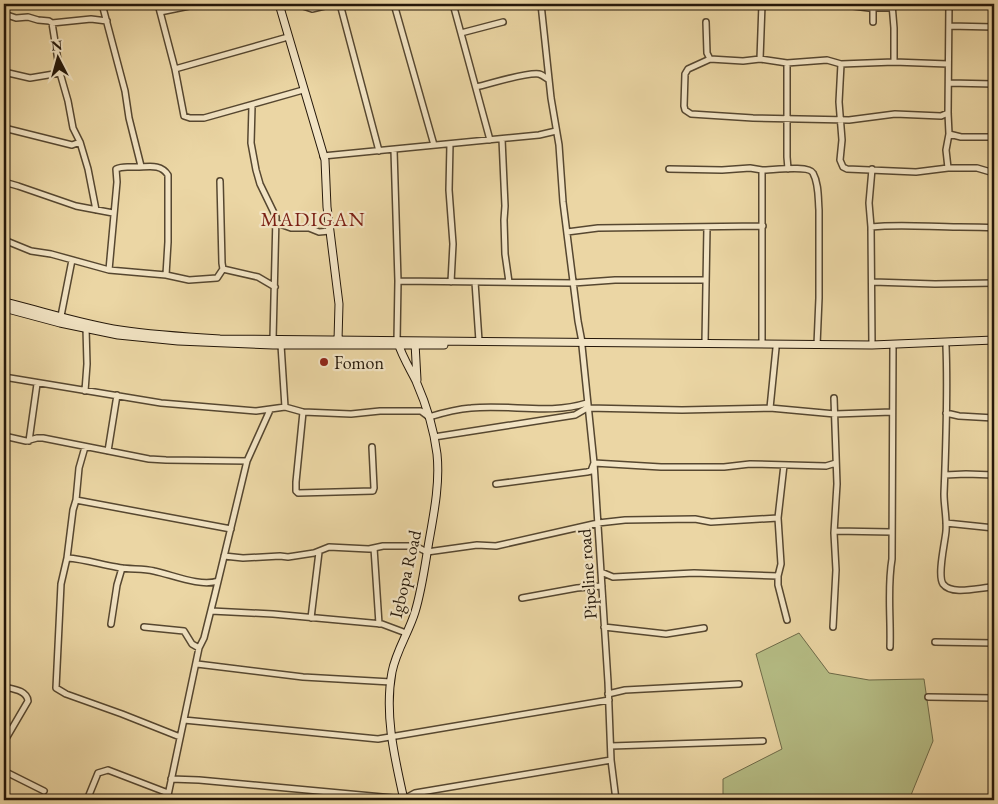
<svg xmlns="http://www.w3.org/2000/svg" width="998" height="804" viewBox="0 0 998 804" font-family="'EB Garamond',serif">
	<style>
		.green { fill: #b6be86; stroke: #6d6a48 }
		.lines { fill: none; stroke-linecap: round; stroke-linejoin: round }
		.street-casing { stroke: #564730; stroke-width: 8 }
		.secondary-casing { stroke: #241709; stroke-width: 9 }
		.street { stroke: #f2e4c4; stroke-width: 5 }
		.secondary { stroke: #f2e4c4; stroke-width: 7 }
		.poi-dot { fill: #8f2418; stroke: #f2e4c4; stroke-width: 2 }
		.labels { text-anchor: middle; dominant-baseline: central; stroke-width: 4.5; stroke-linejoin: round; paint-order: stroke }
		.poi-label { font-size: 18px; fill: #241709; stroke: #f2e4c4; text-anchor: start }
		.street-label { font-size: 18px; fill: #241709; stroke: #f2e4c4 }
		.quarter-label { font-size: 20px; letter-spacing: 1px; fill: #7a1f14; stroke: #f2e4c4 }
	</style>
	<rect width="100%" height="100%" fill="#ebd6a4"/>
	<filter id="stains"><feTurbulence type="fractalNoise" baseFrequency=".004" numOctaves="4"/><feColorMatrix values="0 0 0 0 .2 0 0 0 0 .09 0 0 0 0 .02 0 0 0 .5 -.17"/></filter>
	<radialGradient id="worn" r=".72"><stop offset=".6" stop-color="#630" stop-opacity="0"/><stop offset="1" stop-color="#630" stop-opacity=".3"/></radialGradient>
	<path class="green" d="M799,633L829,673L869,680L924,679L933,741L909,800H723V779L782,749L756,654Z"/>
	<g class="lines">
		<defs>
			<path id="street" d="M102,4L125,91L129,118L141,166
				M158,4L175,69L184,116L190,118H204L303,90
				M340,4L379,151
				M394,4L434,145
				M453,4L490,140
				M541,4L551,98L559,145L563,202L578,321L582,342
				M892,4L894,28V62
				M762,6L837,4L869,8H892
				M280,8L288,5H300L312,9L333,4
				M873,8V22
				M160,12L199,4
				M4,14L16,18L28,17L38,20L49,21L52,23L60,73L68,101L73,128L80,142L88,169L96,210
				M706,22L707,53L710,59L743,61L760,59L787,63L827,60L841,64L894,62L948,64
				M52,23L91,19L107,21
				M949,26L994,27
				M461,33L503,22
				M710,59L688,69L685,74L684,106L685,110L691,114L753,118L849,120L895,114L941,116L948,113
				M760,59L762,4
				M787,63V157L788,169
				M841,64L839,102L842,140L840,160L843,167L847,169L916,172L948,168H977L994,173
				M175,69L288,37
				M4,72L30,78L60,73
				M949,83L994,84
				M476,87C490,84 526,72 539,74C543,75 546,78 549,80
				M252,106L251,143L256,170L260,184L276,217L273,339
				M4,128L72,145L80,142
				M949,134L961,137H994
				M502,139L505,206L504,220L505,254L509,282
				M450,144L449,190L453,244L451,282
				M394,150L398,281L397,341
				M323,156L539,135L556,131
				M948,168L946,150L949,134L948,113L949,4
				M669,169L722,170L750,168L762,170V343
				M762,170C773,170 809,165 813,173C819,184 818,198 819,210V298L817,345
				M220,181L222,263L223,269L258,277L275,287
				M4,182L18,186L76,206L113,213
				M277,223L291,228H309L319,232L330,231
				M871,227C901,224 929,227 959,227C971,227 982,227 994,228
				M567,232L598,228L763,226
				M4,240L31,251L51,254L109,270L166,275L189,280L217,278L223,269
				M109,270L117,182L116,169C122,166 126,167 133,167C145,168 160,162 168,175V242L166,275
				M398,281L573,283L615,280H706
				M475,282L479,341
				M873,282L935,284L994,283
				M61,316L72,260
				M705,343L707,227
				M281,345L285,407
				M872,345L871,227L869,203L872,169
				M582,346L594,463L608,682L611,760L616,800
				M946,346C948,395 946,444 944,494C944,506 947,519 946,531C945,543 937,575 943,584C952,596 981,587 994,587
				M4,377L161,403L256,411L285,407L303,412L351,414L380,411H421L429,417C442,413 457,409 471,408C510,404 549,415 587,403
				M85,391L87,364L86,328
				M770,408L776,348
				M303,412L296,482V491L298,493L373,491L374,488L372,447
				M946,413L959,416L994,418
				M4,436L26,441L37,438H43L149,459L166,460L247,461
				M434,437L575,415L587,408L682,410L770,408L835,414L892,412
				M29,441L37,384
				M85,447L79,468L76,500L73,510L67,558L61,584L56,688L66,694L122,714L180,737
				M108,451L117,395
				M784,465L778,518L781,564L778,576V585L787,620
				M945,475L966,474L994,475
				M496,484L587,472L591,471L594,463L661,467H724L750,464L826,466L836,463
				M76,500L231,529
				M946,523L994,528
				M835,531L891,532
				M374,548L379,624
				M224,556L243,558L280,556L288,557L314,553L329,547L369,549L383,546H415L427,552L477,545L496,546L598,523L625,520L695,519L711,522L778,518
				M67,558C84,559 99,564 116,567C129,570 142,568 154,571C173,575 200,587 218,581
				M601,572L613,577L694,573L778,576
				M522,598L577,588L602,586
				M211,611L273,614L382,624L406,633
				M311,618L319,552
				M111,624L117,585L122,568
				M144,627L184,631L192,644L199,648
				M604,627L666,634L704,628
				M833,627L836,570L834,533L837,484L834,398
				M935,642L994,643
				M890,647C891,617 887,588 892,559L893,348
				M197,664L303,677L391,682
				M4,687C12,689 27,690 28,701L4,742
				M608,694L625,690L739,684
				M928,697L994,698
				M184,720L378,739L609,700
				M611,746L763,741
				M4,771L44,791
				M171,779L199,780L404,799L415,793L611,760
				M87,800L98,773L108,770L168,793
				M167,800L199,648L204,638L215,594L247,461L270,410"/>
			<path id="secondary" d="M279,4L325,160L327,207L339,304L338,340
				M4,302C42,311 81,324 120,330C153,335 186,337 220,339L872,345L994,340
				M4,308L60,323L118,335L178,341L273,345H444
				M398,343C402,356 410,369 416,381C426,404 434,429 437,454C440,483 434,513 429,541C425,565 422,589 415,612C409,632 396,651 392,672C384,715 395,759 404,800
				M415,343L417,380"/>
		</defs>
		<use href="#street" class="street-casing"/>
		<use href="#secondary" class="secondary-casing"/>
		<use href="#street" class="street"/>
		<use href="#secondary" class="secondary"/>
	</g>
	<circle class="poi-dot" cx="324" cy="362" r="5"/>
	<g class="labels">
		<g class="poi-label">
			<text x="334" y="362">Fomon</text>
		</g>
		<g class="street-label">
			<text transform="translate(405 574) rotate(-77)">Igbopa Road</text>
			<text transform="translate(587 574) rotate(-94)">Pipeline road</text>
		</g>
		<g class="quarter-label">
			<text x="313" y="219">MADIGAN</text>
		</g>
	</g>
	<rect width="998" height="804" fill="none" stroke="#ebd6a4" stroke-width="20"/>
	<rect x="5" y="5" width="988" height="794" fill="none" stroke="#241709" stroke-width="2.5"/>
	<rect x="10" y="10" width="978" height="784" fill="none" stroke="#241709"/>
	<g transform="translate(58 58) rotate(354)" stroke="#f2e4c4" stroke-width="4" paint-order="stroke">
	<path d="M0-4L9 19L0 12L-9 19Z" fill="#241709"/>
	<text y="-8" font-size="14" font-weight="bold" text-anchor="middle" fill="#241709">N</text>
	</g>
	<rect width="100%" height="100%" filter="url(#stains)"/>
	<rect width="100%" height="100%" fill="url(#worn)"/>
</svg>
